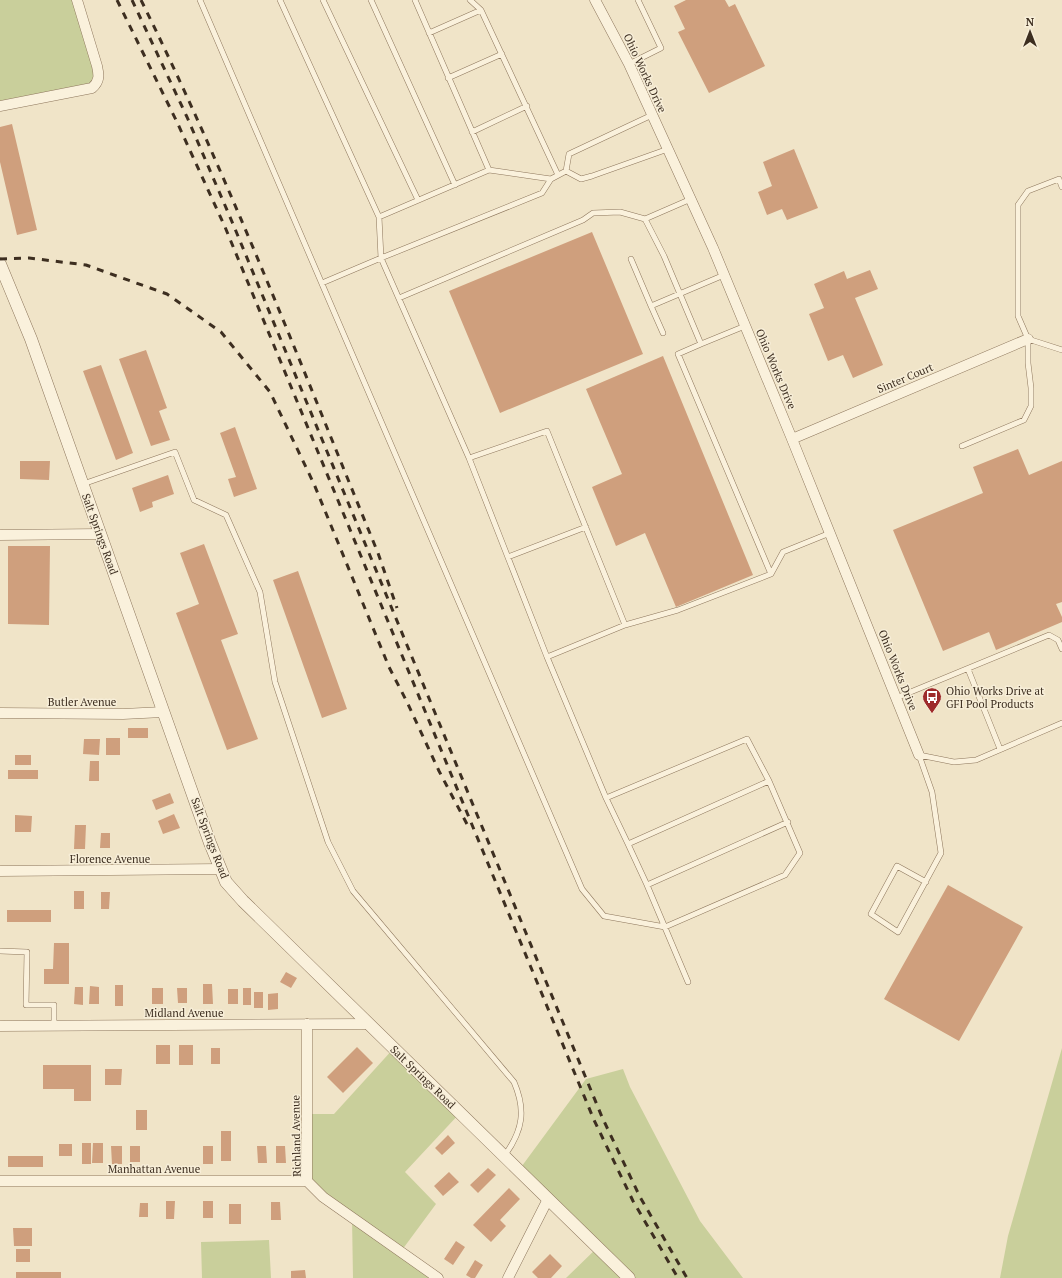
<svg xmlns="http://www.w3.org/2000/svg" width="1062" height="1278" viewBox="0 0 1062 1278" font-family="'PT Serif',serif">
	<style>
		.green { fill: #c9cf9b }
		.building { fill: #cf9f7d }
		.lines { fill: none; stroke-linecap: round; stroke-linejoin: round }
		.service-casing { stroke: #8d765c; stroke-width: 6 }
		.minor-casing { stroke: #8d765c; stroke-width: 11 }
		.tertiary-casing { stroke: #8d765c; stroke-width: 13 }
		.service { stroke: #faf1dc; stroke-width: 5 }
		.minor { stroke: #faf1dc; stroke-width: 10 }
		.tertiary { stroke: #faf1dc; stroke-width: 12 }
		.rail { stroke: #3d2e20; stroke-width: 3; stroke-dasharray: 7 7; stroke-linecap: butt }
		.labels { text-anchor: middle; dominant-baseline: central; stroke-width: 3; stroke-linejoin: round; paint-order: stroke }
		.street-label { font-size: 11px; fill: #3d2e20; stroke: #f7eed8 }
		.poi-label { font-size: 11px; fill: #3d2e20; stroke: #f7eed8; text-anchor: start }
	</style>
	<rect width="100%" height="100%" fill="#f0e4c8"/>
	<path class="green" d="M0,0H77L97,66L96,85L0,106Z
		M394,1048L460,1113L405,1172L436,1204L402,1250L438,1278H353L352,1217L307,1181V1114H334Z
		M1062,1048V1278H1000L1008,1236Z
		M623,1069L630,1087L700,1221L743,1278H566L598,1247L519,1170L586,1079Z
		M269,1240L271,1278H202L201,1242Z"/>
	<path class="building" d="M686,0H725L729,7L735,4L765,66L709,93L678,32L685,29L674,6Z
		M12,124L37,230L17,235L0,162V127Z
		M794,149L818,208L787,220L782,209L767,215L758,192L772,186L763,162Z
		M592,232L643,354L500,413L449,291Z
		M870,270L878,289L855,298L883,365L853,378L843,355L828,361L809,314L824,308L814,284L844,271L847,279Z
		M146,350L167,408L159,411L170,440L151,446L119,359Z
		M663,356L753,575L676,607L645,533L616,546L592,487L622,474L586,389Z
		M101,365L133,453L116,460L83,371Z
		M235,427L257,489L234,497L228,479L236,477L220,433Z
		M1018,449L1029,475L1062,461V602L1056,604L1062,617V622L996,650L989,632L943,651L893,530L983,493L973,467Z
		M20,461H50L49,480L20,479Z
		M168,475L174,494L152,502L153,507L140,512L132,488Z
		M204,544L238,634L221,640L258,739L227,750L176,613L199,604L180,553Z
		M8,546H50L49,625L8,624Z
		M298,571L347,709L322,718L273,580Z
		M128,728H148V738H128Z
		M106,738H120V755H106Z
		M84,739H100L99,755L83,754Z
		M15,755H31V765H15Z
		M90,761H99V781H89Z
		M8,770H38V779H8Z
		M170,793L174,803L156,810L152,800Z
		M174,814L180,828L163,834L158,821Z
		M15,815L32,816L31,832H15Z
		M75,825H86L85,849H74Z
		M101,833H110V848H100Z
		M948,885L1023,927L959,1041L884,999Z
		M74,891H84V909H74Z
		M101,892H110L109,909H101Z
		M7,910H51V922H7Z
		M54,943H69V984H44V969H53Z
		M286,972L297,978L291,988L280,982Z
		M203,984H212L213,1004H203Z
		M115,985H123V1006H115Z
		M90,986L99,987V1004H89Z
		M75,987H83V1005L74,1004Z
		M152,988H163V1004H152Z
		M177,988H187V1003H178Z
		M243,988H251V1005H243Z
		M228,989H238V1004H228Z
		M254,992H263V1008H254Z
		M278,993V1009L268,1010V994Z
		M156,1045H170V1064H156Z
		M179,1045H193V1065H179Z
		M357,1047L373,1063L343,1093L327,1077Z
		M211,1048H220V1064H211Z
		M43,1065H91V1101H74V1089H43Z
		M105,1069H122L121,1085H105Z
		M136,1110H147V1130H136Z
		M221,1131H231V1161H221Z
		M448,1135L455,1143L442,1155L435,1148Z
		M82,1143H91V1164H82Z
		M93,1143H103V1163H92Z
		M59,1144H72V1156H59Z
		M111,1146H122V1164H112Z
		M130,1146H140V1162H130Z
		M203,1146H213V1164H203Z
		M257,1146H266L267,1163H258Z
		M276,1146H285L286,1163H276Z
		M8,1156H43V1167H8Z
		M488,1168L496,1175L478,1193L470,1185Z
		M449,1172L459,1182L443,1196L434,1186Z
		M509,1188L520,1199L500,1220L506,1226L491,1242L473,1225Z
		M166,1201H175L174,1219H166Z
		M203,1201H213V1218H203Z
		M271,1202H280L281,1220H271Z
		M140,1203H148V1217H139Z
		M229,1204H241V1224H229Z
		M13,1228H32V1246H14Z
		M456,1241L465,1247L453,1265L444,1259Z
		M16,1249H30V1262H16Z
		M550,1254L562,1266L551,1278H538L532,1272Z
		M475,1260L483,1265L475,1278H471L466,1275Z
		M305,1270L306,1278H291V1271Z
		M16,1272H61V1278H16Z"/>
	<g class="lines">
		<defs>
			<path id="service" d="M200,0L582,889L604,916L665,927L785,875L800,853L769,781L628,844L647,885L788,822
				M280,0L379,217L489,170L415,0
				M323,0L418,200
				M371,0L455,185
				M470,0L481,10L558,175
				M429,33L481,10
				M629,64L661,48L638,0
				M448,78L502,54
				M472,132L527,106
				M489,170L551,179L566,171L569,154L652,115
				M566,171L581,179L592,176L668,149
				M691,199L645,219L664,256L701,344L745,326
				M379,217L381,258L542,193L551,179
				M631,259L651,306L724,275
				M322,283L381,258L469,458
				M399,298L583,220L593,213L620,212L645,219
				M651,306L663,333
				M1028,339L1062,350
				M701,344L678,354L771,574
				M962,446L1024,420L1031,406V388L1028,363V339L1018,316V205L1028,191L1059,179L1062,187
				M83,484L175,452L194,500L226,515L260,592L275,682L328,842L353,891L514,1082C526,1110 523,1130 505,1155
				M508,557L586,527
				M625,625L678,610L771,574L783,552L830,533
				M547,657L469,458L547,431L625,625L547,657L606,798
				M968,669L1000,749
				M896,698L1049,635L1058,640L1062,649
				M919,755L932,792L941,853L898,932L871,914L897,866L926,882
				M919,755L954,762L976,760L1062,723
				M628,844L606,798L747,739L769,781
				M647,885L688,982
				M0,951L27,952L26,1005H54V1026"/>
			<path id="minor" d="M595,0L629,64L713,248L792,439L919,755
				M0,106L92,88C100,81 99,75 97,66L77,0
				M792,439L1028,339
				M0,535L100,534
				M0,713L123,714L163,712
				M0,871L221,869
				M307,1024V1181L323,1197L438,1278
				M0,1026L368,1024
				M0,1181H307
				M508,1278L548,1199"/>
			<path id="tertiary" d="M0,264L31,339L210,843L226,882L243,901L629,1278"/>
		</defs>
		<use href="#service" class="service-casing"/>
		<use href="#minor" class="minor-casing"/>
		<use href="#tertiary" class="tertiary-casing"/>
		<use href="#service" class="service"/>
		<use href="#minor" class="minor"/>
		<use href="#tertiary" class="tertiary"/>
		<path class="rail" d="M117,0L177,122L225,227L594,1120L633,1201L678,1278
			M132,0L187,117L233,224L602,1117L640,1197L687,1278
			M141,0C230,180 302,368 378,553L397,608
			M0,259L29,258L86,265L167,294L221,332L270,392L314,484L389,667L407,702L439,771L468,826"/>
	</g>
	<defs>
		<symbol id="bus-pin" viewBox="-11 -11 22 30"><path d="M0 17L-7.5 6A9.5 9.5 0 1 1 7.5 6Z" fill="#9e2a2b" stroke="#f7eed8"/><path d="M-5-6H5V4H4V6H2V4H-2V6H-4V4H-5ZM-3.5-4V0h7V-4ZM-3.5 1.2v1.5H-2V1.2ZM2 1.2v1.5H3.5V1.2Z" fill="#fff"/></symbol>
	</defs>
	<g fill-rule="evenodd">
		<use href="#bus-pin" x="921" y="686" width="22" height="30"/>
	</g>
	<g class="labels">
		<g class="street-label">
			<text transform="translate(645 73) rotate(65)">Ohio Works Drive</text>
			<text transform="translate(776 369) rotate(67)">Ohio Works Drive</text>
			<text transform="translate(905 378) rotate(-23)">Sinter Court</text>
			<text transform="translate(100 534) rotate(70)">Salt Springs Road</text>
			<text transform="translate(898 670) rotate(68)">Ohio Works Drive</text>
			<text x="82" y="702">Butler Avenue</text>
			<text transform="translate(210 838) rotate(69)">Salt Springs Road</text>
			<text x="110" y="859">Florence Avenue</text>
			<text x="184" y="1013">Midland Avenue</text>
			<text transform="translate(423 1077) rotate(44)">Salt Springs Road</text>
			<text transform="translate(296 1136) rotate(-91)">Richland Avenue</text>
			<text x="154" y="1169">Manhattan Avenue</text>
		</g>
		<g class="poi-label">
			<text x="946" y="691">Ohio Works Drive at<tspan x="946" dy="13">GFI Pool Products</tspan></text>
		</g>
	</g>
	<g transform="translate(1030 32)" stroke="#f7eed8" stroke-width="3" paint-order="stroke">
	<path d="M0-3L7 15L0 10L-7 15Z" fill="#3d2e20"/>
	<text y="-6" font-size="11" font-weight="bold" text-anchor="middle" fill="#3d2e20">N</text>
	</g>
</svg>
